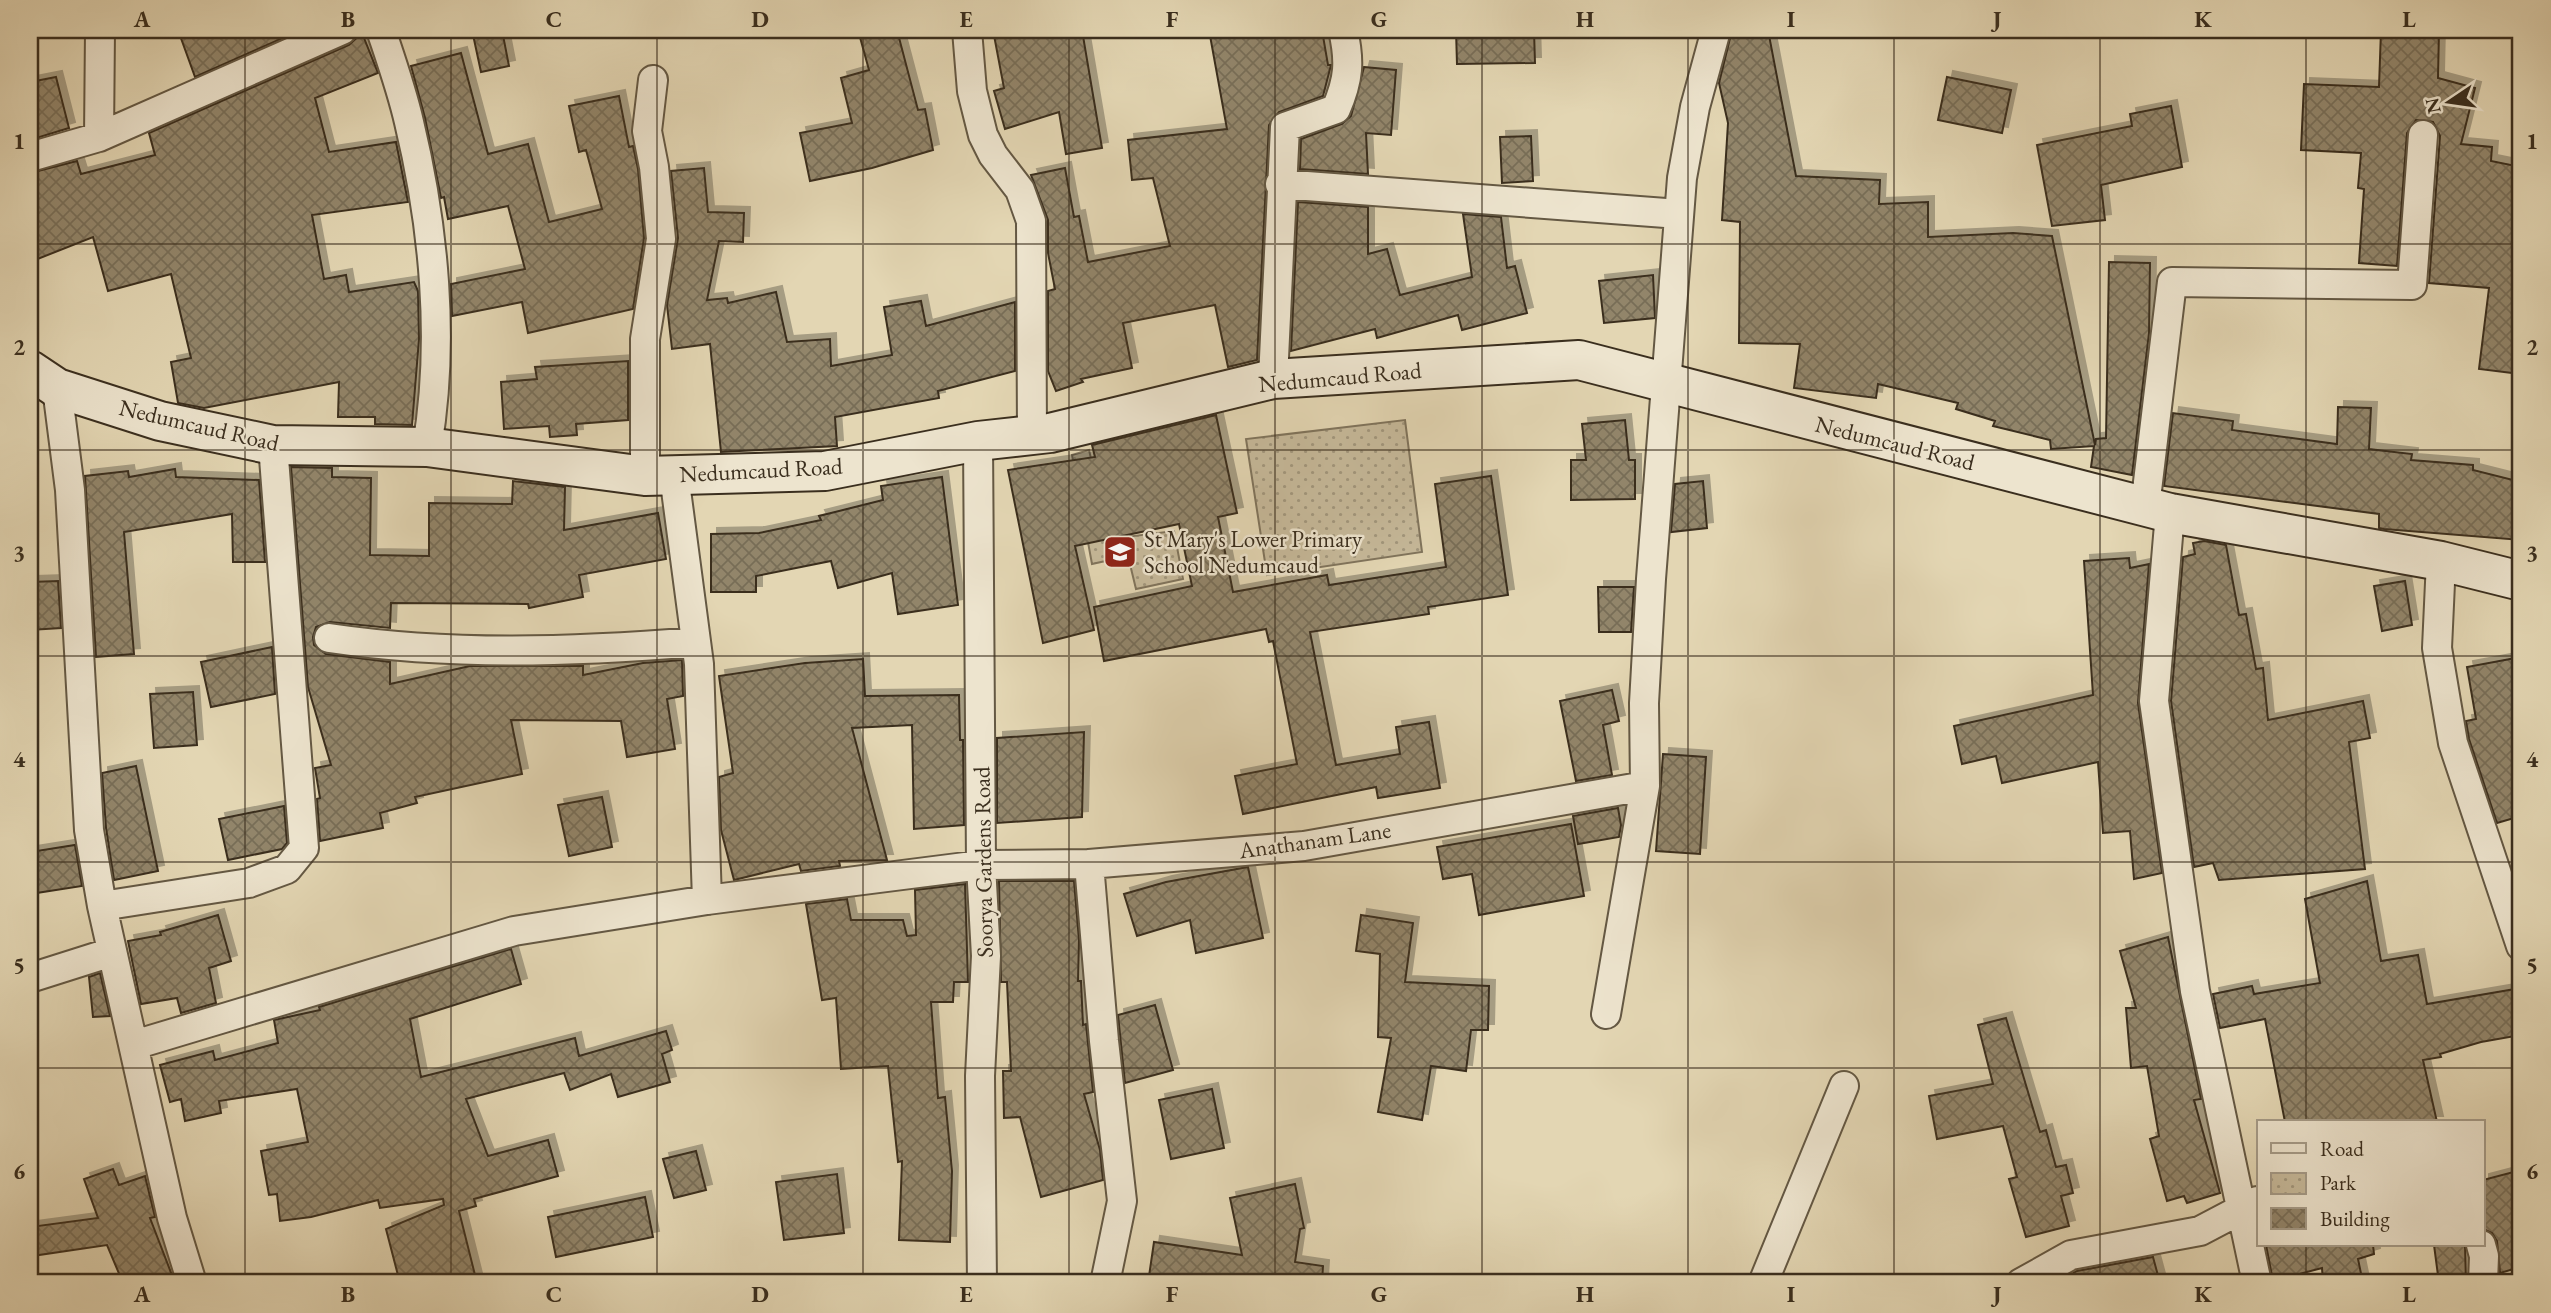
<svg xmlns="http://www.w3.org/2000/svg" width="2551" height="1313" viewBox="0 0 2551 1313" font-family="'EB Garamond',serif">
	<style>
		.park { fill: url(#park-dots); stroke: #80745c; stroke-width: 2 }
		.building { fill: url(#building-cross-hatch); stroke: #3a2e1e; stroke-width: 2; filter: url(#shadow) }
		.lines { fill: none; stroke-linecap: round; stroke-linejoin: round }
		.minor-casing { stroke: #645843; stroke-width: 32 }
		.secondary-casing { stroke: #3a2e1e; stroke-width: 42 }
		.minor { stroke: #ede4ce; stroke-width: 28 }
		.secondary { stroke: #ede4ce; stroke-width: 38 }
		.grid { fill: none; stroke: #3a2e1e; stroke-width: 2; stroke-opacity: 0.55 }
		.labels { text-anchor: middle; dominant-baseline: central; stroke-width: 5; stroke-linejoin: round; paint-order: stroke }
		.street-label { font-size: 23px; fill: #3a2e1e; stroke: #ede4ce }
		.poi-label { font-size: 23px; fill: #3a2e1e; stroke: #ede4ce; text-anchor: start }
		.neatline { fill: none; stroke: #3a2e1e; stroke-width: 2.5 }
		.grid-label { font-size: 23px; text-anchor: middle; font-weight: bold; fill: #3a2e1e }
	</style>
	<defs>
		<pattern id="park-dots" width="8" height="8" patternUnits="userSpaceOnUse" patternTransform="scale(1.75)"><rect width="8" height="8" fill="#c6b99a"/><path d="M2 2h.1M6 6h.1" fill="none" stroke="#a2977d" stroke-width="1.8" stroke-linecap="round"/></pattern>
		<pattern id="building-cross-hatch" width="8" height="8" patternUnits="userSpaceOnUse" patternTransform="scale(1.75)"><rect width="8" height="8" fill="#92856b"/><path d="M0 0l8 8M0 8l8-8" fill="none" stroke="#786d57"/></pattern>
		<filter id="shadow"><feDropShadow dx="6" dy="-6" stdDeviation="0" flood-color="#0004"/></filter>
	</defs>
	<rect width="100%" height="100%" fill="#e3d6b3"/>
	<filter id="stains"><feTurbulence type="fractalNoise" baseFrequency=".00286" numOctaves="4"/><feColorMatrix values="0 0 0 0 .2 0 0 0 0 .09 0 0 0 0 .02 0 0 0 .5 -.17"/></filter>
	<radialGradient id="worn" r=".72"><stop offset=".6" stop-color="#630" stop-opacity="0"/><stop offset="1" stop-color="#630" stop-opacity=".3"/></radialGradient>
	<path class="park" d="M1405,420L1422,552L1267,575L1246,439Z
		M1089,450L1110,539L1174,531L1183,579L1136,589L1128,556L1092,564L1072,455Z"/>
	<path class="building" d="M178,30H301L195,77Z
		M472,30H502L509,66L481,72Z
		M858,30H897L918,110L925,109L933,150L872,168L810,181L800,133L852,123L841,78L869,70Z
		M993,30H1082L1102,148L1066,154L1059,112L1005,129L994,91L1004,88Z
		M1209,30H1322L1328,65H1331L1323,96L1279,112L1269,125L1257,360L1228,367L1215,305L1123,323L1132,368L1081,379L1083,382L1056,391L1048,371V291L1055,289L1048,253V220L1031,175L1065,168L1074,217L1079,216L1088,262L1170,246L1153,178L1132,180L1128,140L1227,129Z
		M1456,30H1534L1535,63L1457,64Z
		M1732,30H1768L1796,176L1880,180L1879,204L1928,202V237L2013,233L2052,236L2095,445L2096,439L2106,438L2109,262L2150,263L2149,333L2132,475L2091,467L2094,446L2051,449L2050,440L1993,426L1995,421L1956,409L1958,403L1878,384L1876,398L1794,388L1800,344L1739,343L1740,222L1722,220L1728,123L1719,83Z
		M2381,30L2439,32L2438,78L2475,88L2461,144L2492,147L2491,161L2521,167V374L2479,369L2489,288L2429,283L2440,136L2433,122L2416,120L2407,133L2397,266L2359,263L2364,189L2358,188L2361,153L2301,150L2304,84L2379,87Z
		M362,33L378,73L315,98L329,152L396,142L408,202L312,215L324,279L346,275L349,292L414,282L418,291L419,339L412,425L375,424V417H338L339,382L204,408L178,403L171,362L191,358L171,274L108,291L93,237L30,262V173L77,161L81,174L155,155L149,133L349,45Z
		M461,53L488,154L528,144L549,222L602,209L586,150L579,152L569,106L619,96L629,147L633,146L638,169L644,238L633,309L528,333L522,302L452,316L451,284L525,269L508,206L448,219L444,197L441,198L425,118L411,66Z
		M1364,67L1396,70L1391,135L1366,133L1368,174L1300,169L1301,139L1342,124L1351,116Z
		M56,77L69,128L30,140V82Z
		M1947,77L2011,90L2002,133L1938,120Z
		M2171,106L2182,167L2101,185L2105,220L2052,226L2037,145L2132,126L2130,114Z
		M1531,136L1533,181L1502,183L1500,137Z
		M704,168L708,212L744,213L743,242L719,241L707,300L727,298L728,303L776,292L787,342L830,339L831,366L892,355L884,307L921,301L926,326L1015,302V371L938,391L939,398L835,417L837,446L721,452L710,344L672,349L667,305L678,238L671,171Z
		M1298,202L1368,207V254L1387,249L1400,295L1472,277L1463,214L1501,217L1507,268L1515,266L1527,313L1462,330L1458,315L1377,338L1375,329L1291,351Z
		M1653,275L1655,318L1604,323L1599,281Z
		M628,361V420L576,424L577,435L550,437L549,426L504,429L501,382L537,379L535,367Z
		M2338,407L2371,408L2369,449L2412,454L2411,460L2473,465V470L2521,482V540L2384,529L2379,528V514L2164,486L2173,413L2233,421L2232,430L2337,444Z
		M1216,415L1237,513L1218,517L1233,592L1327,575L1329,585L1446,567L1435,484L1491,476L1508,595L1428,607L1429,614L1310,632L1336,765L1400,754L1396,727L1429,722L1440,788L1378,798L1376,787L1243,814L1235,776L1297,764L1273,641L1269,642L1266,629L1104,661L1094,607L1192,586L1179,524L1075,546L1094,630L1043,643L1008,470L1095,457L1092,445Z
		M1625,420L1629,460H1635V499L1571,500V460H1586L1582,424Z
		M291,467L332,468V477L371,478L370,555L429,556V503L512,504L513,481L565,487L564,530L658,513L666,559L579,575L583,597L529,608L528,604L391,603L390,628L330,622L316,627L313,637L314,645L326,654L390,662V684L470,666H583V675L643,663L682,660L683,696L667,699L675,749L627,757L621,721L511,720L522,774L415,797L417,803L380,813L383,828L320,841L317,799L320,798L315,768L331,765L308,687Z
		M175,469L176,477L259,480L265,562H233L232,514L124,532L134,654L96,657L85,476L128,471L129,477Z
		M942,477L958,605L898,614L892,573L838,588L831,561L756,576V592H711V534L759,533L821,520L819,516L883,500L881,486Z
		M1703,481L1707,528L1671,532L1675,484Z
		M2204,541L2226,545L2239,615L2246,614L2256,669L2263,668L2268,720L2363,701L2370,738L2349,742L2365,869L2219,880L2213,863L2194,867L2171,701L2183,557L2195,554L2193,543Z
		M2129,558L2130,568L2149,564L2138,703L2162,873L2134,879L2130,831L2103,833L2098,762L2002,783L1996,756L1962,764L1954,726L2093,695L2084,561Z
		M58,581L61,628L30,630V582Z
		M2405,581L2412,625L2382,631L2374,586Z
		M1598,587H1634L1631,632H1599Z
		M272,647L275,694L211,707L201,662Z
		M2521,657V816L2497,823L2469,739L2466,721L2476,719L2467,667Z
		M863,659L865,696L959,695L960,740H963L964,825L914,829L912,725L852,728L887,860L839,861L840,866L801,871L799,864L734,880L721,830L719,777L733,773L719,676L805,663Z
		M1612,690L1619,721L1603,725L1612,775L1576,781L1560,701Z
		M193,692L197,745L154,748L150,694Z
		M1084,732L1082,817L997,823V738Z
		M1663,754L1706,757L1700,854L1656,851Z
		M136,766L158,871L114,880L106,828L102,773Z
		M602,797L612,847L569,856L558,805Z
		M284,806L287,843L282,849L228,860L219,819Z
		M1618,808L1621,825L1619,837L1578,844L1573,816Z
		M1571,824L1584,896L1479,915L1472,874L1443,879L1437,847Z
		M75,845L82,886L30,894V852Z
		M1248,867L1263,938L1196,953L1190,920L1137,936L1124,894L1166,882Z
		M999,881H1074L1079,940L1078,981H1081L1083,1025L1086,1024L1093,1092L1084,1094L1100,1150L1103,1180L1041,1197L1020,1117L1004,1118L1003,1071H1011L1007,982H1001Z
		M2367,881L2381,961L2418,955L2427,1004L2521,988V1035L2481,1042L2440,1054L2441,1057L2423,1060L2437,1122H2285L2265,1019L2220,1028L2213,994L2252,986L2254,994L2320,983L2305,899Z
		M965,884L968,982H954L953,1002H931L938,1098L945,1097L952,1171L950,1242L899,1240L902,1161L898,1162L888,1066L841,1069L836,998L822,1000L806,904L847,899L851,920H903L907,936L916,935L915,890Z
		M218,915L231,961L209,968L216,1003L181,1013L177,998L141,1004L128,941L161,935L160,932Z
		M1361,915L1413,923L1405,982L1489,986L1488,1030H1471L1466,1071L1431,1066L1422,1120L1378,1112L1391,1038L1378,1037L1380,954L1356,951Z
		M2168,937L2201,1099L2194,1100L2220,1193L2187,1203L2184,1196L2167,1201L2150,1139L2159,1136L2147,1066L2131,1068L2126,1008H2136L2120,951Z
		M511,949L521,984L410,1019L421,1077L575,1038L579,1056L666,1031L672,1050L662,1054L670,1082L618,1097L611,1074L570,1090L564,1073L466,1099L488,1156L548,1140L558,1176L474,1199L476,1206L459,1211L477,1283H400L386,1229L444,1205L443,1199L380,1208L378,1200L311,1217L280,1221L277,1194L269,1195L261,1151L308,1142L297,1089L219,1101L221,1113L185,1121L181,1099L170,1102L160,1065L213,1051L215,1060L278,1043L274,1020L320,1010L319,1007Z
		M100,973L110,1016L93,1017L89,977Z
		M1155,1005L1173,1070L1125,1083L1118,1015Z
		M2006,1018L2040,1132L2046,1130L2056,1167L2066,1165L2073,1193L2061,1196L2069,1226L2026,1237L2009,1179L2017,1177L2003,1126L1937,1139L1929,1096L1993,1084L1978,1025Z
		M1212,1089L1224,1148L1171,1159L1159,1100Z
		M696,1151L706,1190L674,1198L663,1159Z
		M113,1169L119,1185L145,1176L155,1217L150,1218L175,1283H123L107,1245L32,1256L30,1227L98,1218L84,1179Z
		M2521,1170V1267L2500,1273L2497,1241L2492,1233L2483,1229V1180Z
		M837,1174L844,1233L784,1240L776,1182Z
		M1295,1184L1304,1228L1300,1229L1295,1262L1323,1266L1322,1283H1148L1154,1242L1242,1255L1230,1198Z
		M645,1197L653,1237L556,1257L548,1217Z
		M2266,1245H2373L2374,1254L2358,1259L2363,1283H2323L2322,1268L2273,1281Z
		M2434,1245H2465L2466,1283H2439Z
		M2153,1257L2160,1283H2069L2068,1276L2077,1271Z"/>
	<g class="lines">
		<defs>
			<path id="minor" d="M381,30C391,60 402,91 409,122C434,226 445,341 427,447
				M967,30L972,91L983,135L993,155L1020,190L1031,221L1032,435
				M99,137L100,30
				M30,157L99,137L342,30
				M1280,184L1679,214
				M1273,379L1285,127L1336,109C1349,79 1350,61 1343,30
				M57,388L70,490L89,830L102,906L172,1218L192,1283
				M978,441L981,865L986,956L980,1076L982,1283
				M674,475L699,664L707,900
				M645,476V339L661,239L654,167L647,131L653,80
				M2145,507L2172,282L2412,285L2423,135
				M2170,513L2154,701L2195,991L2257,1283
				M2441,561L2437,648L2453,743L2521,946
				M329,638C451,656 573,652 696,642
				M1089,864L1104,1041L1122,1201L1105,1283
				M102,906L249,883L287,869L304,848L273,445
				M30,978L112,952
				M1606,1014L1645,786L1644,703L1651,579L1682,178L1695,107L1716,30
				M134,1045L514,931L707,900L981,865L1089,864L1304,846L1645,786
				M2481,1245L2484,1256L2483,1283
				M1763,1283L1844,1086
				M2021,1283L2071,1255L2200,1231L2257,1201"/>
			<path id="secondary" d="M30,370L57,388L160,421L273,445L427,447L645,476L825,471L978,441L1050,433L1273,379L1579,360L2170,513L2441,561L2521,581"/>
		</defs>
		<use href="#minor" class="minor-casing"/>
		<use href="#secondary" class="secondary-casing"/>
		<use href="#minor" class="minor"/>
		<use href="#secondary" class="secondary"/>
	</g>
	<path class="grid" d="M245,30V1283M451,30V1283M657,30V1283M863,30V1283M1069,30V1283M1275,30V1283M1482,30V1283M1688,30V1283M1894,30V1283M2100,30V1283M2306,30V1122M30,244H2521M30,450H2521M30,656H2521M30,862H2521M30,1068H2521M2306,1245V1283"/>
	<defs>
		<symbol id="school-square" viewBox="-11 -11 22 22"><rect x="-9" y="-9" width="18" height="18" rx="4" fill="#8f2418" stroke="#ede4ce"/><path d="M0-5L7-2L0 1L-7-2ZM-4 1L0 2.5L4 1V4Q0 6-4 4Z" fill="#fff"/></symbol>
	</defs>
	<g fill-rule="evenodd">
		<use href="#school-square" x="1101" y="533" width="38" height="38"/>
	</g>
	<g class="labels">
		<g class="street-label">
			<text transform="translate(1340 377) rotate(-5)">Nedumcaud Road</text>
			<text transform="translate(199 425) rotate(13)">Nedumcaud Road</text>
			<text transform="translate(1895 443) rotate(14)">Nedumcaud Road</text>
			<text transform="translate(761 470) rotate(-3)">Nedumcaud Road</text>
			<text transform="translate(1315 840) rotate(-8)">Anathanam Lane</text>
			<text transform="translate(983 862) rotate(-91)">Soorya Gardens Road</text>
		</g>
		<g class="poi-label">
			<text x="1144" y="539">St Mary's Lower Primary<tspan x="1144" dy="26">School Nedumcaud</tspan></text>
		</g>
	</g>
	<rect width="2551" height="1313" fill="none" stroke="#e3d6b3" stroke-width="77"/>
	<rect x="2257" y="1120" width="228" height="126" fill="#ede4ce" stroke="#a59b88" stroke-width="2"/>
	<rect x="2271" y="1143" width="35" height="10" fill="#ede4ce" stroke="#a59b88" stroke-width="2"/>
	<text x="2320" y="1156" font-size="21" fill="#3a2e1e">Road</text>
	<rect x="2271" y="1173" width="35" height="21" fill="url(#park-dots)" stroke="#a59b88" stroke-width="2"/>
	<text x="2320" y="1190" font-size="21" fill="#3a2e1e">Park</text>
	<rect x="2271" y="1208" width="35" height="21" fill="url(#building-cross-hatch)" stroke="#a59b88" stroke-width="2"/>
	<text x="2320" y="1226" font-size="21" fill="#3a2e1e">Building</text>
	<g transform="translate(2449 102) rotate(257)" stroke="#ede4ce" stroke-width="5" paint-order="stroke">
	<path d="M0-5L12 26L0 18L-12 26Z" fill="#3a2e1e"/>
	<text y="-10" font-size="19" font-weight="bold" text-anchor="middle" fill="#3a2e1e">N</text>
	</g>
	<rect x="38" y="38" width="2474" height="1236" class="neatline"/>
	<g class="grid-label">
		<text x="142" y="27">A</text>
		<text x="348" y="27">B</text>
		<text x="554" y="27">C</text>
		<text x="760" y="27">D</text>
		<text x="966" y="27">E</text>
		<text x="1172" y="27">F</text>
		<text x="1379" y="27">G</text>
		<text x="1585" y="27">H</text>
		<text x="1791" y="27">I</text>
		<text x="1997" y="27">J</text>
		<text x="2203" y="27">K</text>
		<text x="2409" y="27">L</text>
		<text x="19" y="149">1</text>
		<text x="2532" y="149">1</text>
		<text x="19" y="355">2</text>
		<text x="2532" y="355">2</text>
		<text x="19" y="561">3</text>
		<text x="2532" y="561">3</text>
		<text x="19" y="767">4</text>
		<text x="2532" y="767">4</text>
		<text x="19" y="973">5</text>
		<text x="2532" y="973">5</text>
		<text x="19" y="1179">6</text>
		<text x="2532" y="1179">6</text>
		<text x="142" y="1302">A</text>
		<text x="348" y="1302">B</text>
		<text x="554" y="1302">C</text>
		<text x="760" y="1302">D</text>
		<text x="966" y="1302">E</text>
		<text x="1172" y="1302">F</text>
		<text x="1379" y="1302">G</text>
		<text x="1585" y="1302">H</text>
		<text x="1791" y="1302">I</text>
		<text x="1997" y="1302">J</text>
		<text x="2203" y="1302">K</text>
		<text x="2409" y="1302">L</text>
	</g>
	<rect width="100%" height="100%" filter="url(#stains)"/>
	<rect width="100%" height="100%" fill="url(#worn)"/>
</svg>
